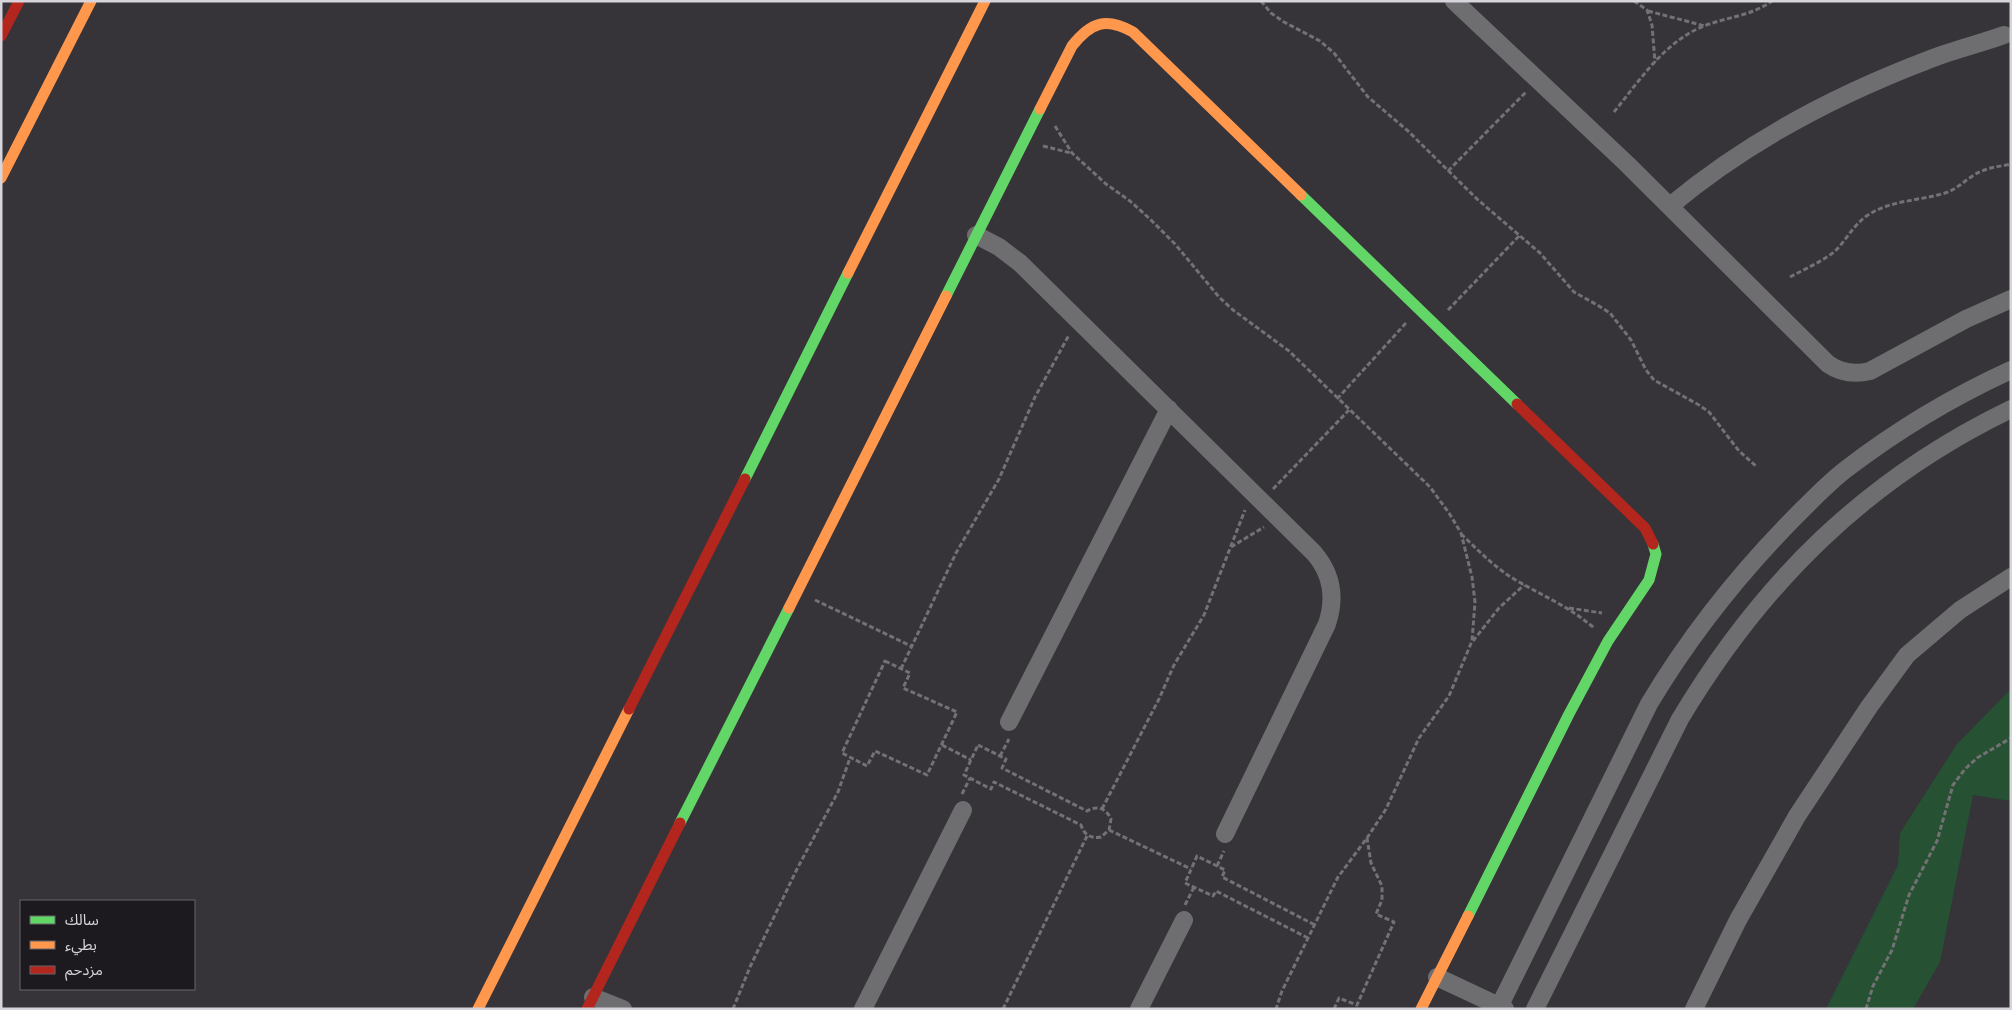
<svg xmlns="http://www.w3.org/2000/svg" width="2012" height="1010" viewBox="0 0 2012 1010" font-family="Ubuntu,'Noto Sans Arabic',sans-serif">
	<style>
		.green { fill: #265132 }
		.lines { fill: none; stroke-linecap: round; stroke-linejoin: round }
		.path { stroke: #737175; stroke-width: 3; stroke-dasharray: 5 2.5; stroke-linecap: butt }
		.street { stroke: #6e6d70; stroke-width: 18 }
		.fast { stroke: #63d668; stroke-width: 11 }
		.slow { stroke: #ff974d; stroke-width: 11 }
		.jam { stroke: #b3261e; stroke-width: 11 }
	</style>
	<rect width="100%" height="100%" fill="#363339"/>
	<path class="green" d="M2011,689V801L1973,795L1940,962L1913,1009H1826L1898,865L1900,833L1957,744Z"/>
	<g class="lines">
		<path class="path" d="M1261,1L1271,13L1284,22L1320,41L1334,53L1368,97L1408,131L1477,199L1540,253L1574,292L1599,306L1610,313L1631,340L1646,370L1654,380L1699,405L1709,412L1739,451L1757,467
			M1634,1L1647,10L1652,25L1655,62
			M1648,11L1705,26
			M1614,112C1640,80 1664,42 1704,26C1727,17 1751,16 1772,1
			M1055,126L1072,153L1106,184L1130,201L1150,219L1175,244L1219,297L1233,310L1289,351L1430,487L1449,513L1461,533L1472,577L1475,602L1472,641L1449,696L1419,738L1386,809L1367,838L1338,877L1282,991L1276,1009
			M1043,146L1071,153
			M1448,171L1527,91
			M1790,277C1805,269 1821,262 1834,252C1846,241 1853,225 1868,215C1891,200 1919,201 1945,193C1955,190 1962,183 1971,177C1983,168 1997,167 2011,164
			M1448,310L1520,235
			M1337,399L1406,323
			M1273,489L1349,410
			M1461,534C1478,550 1494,567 1514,579C1541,595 1570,607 1594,628
			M1231,547L1264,527
			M815,600L911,646
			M1569,608L1602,613
			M1473,641L1499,608L1524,585
			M885,661L910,673L903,688L957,712L927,775L875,751L867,766L842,753Z
			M901,669L956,553L999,479L1035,397L1069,335
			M942,745L971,760
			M978,745L1006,759L1002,768L1087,811C1097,805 1106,808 1111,819L1109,830L1101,837C1091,839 1084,835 1081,825L994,782L991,789L964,775Z
			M1000,756L1009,739
			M962,794L970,778
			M1102,809L1159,699L1174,665L1204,615L1245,510
			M1109,830L1191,869
			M1217,866L1224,851
			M1185,905L1194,887
			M1308,938L1216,891L1213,896L1185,883L1197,856L1225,870L1222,877L1315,925
			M733,1009L750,967L797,869L838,792L850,758
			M1003,1009L1087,836
			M1334,1009L1339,998L1357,1005L1394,922L1376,914L1382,900V886L1371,863L1367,838
			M1866,1009L1873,986L1892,950L1909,895L1937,841L1953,785L1965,769L1977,758L2011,738"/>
		<path class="street" d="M1454,1L1627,164L1828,364C1841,373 1854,375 1870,371L1966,319L2011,299
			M1670,206C1745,143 1836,95 1928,60C1953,50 1979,44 2004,35
			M976,235L999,247L1020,263L1314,553C1332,574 1336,597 1327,624L1225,834
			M1009,722L1169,409
			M1437,977L1505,1009
			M593,997L623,1009
			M863,1009L963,810
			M1139,1009L1184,920
			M1498,1009L1649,704C1689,637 1738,575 1793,519C1810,502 1827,484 1845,470C1897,430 1952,397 2011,370
			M1535,1009L1680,719C1762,582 1866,479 2011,409
			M1694,1009L1738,920L1797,816L1869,707L1907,655L1960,610L2011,577"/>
		<path class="fast" d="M1301,195L1517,404
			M946,296L1040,109
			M745,479L848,273
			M680,823L789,608
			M1468,916L1569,714L1608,641L1649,580L1656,554L1653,544"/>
		<path class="slow" d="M1040,109L1072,46C1091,22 1106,17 1133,32L1301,195
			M1,178L91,1
			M848,273L985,1
			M789,608L946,296
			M478,1009L629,709
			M1421,1009L1468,916"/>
		<path class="jam" d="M1,36L19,1
			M1517,404L1645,528L1653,544
			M629,709L745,479
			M587,1009L680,823"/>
	</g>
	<rect width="2012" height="1010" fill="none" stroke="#d7d5db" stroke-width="5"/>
	<rect x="20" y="900" width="175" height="90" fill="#1c1a1f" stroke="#67656a"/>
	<rect x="30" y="916" width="25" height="8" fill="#63d668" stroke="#67656a"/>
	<text x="65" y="925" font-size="15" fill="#d7d5db">سالك</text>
	<rect x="30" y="941" width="25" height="8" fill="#ff974d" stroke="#67656a"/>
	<text x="65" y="950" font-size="15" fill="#d7d5db">بطيء</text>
	<rect x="30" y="966" width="25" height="8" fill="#b3261e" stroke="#67656a"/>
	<text x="65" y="975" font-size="15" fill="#d7d5db">مزدحم</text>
</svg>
